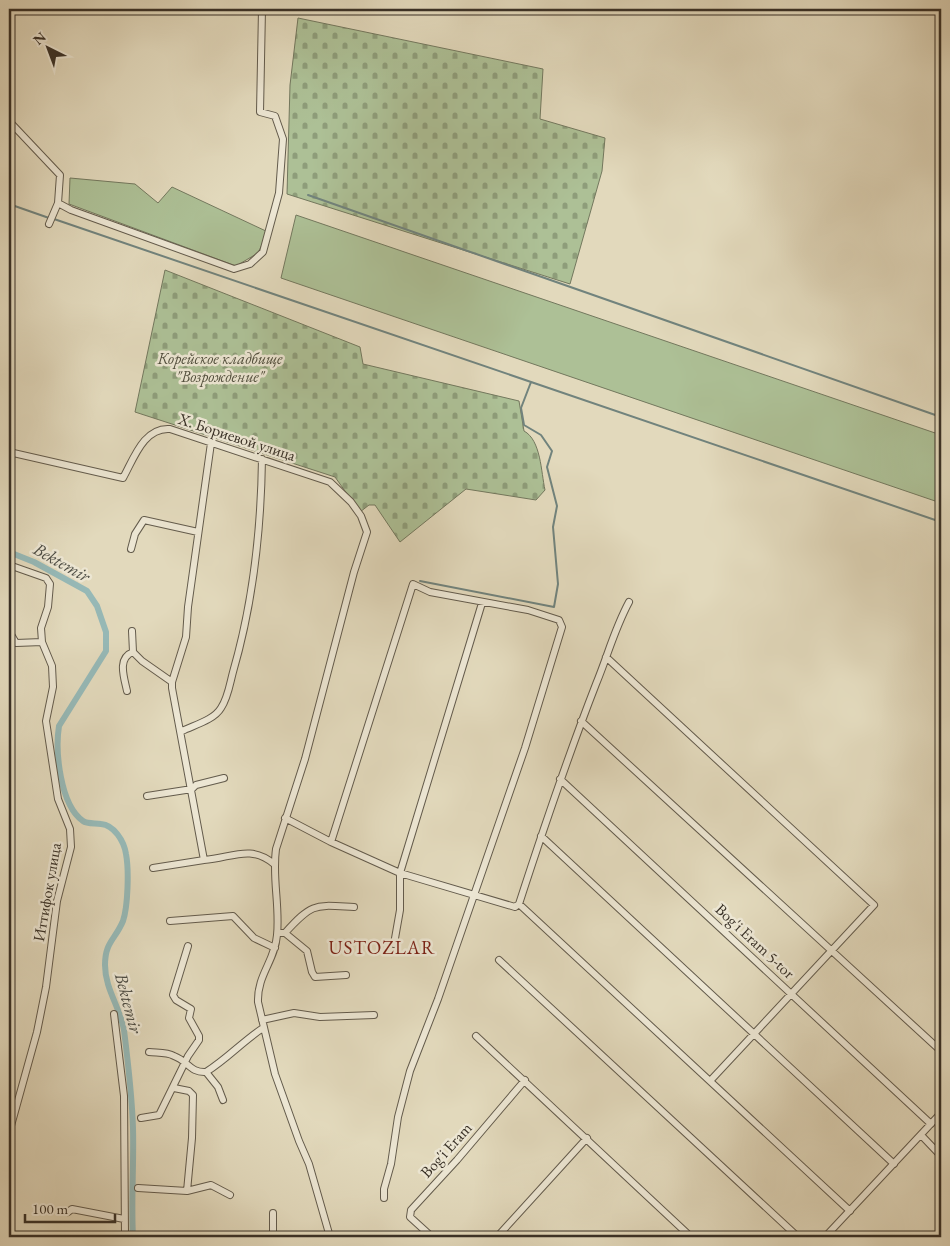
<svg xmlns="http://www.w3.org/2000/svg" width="950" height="1246" viewBox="0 0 950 1246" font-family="'EB Garamond',serif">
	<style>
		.green { fill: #adc096; stroke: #73785e }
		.cemetery { fill: url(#cemetery-stones); stroke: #73785e }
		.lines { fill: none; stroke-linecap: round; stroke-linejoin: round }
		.stream { stroke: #71837d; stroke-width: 2 }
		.canal { stroke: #96b9b7; stroke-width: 6 }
		.minor-casing { stroke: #635b4c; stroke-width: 8 }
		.minor { stroke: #ece6d3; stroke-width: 6 }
		.labels { text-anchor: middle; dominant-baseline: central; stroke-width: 5; stroke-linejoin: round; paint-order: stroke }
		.park-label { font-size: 16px; font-style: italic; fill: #504e3d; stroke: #ece6d3 }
		.street-label { font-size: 16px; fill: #393127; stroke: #ece6d3 }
		.water-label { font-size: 18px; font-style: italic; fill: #4c4c44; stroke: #ece6d3 }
		.quarter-label { font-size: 19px; letter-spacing: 1px; fill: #7a1f14; stroke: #ece6d3 }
	</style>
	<defs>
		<pattern id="cemetery-stones" width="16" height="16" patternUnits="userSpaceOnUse" patternTransform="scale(1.25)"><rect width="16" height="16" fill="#adc096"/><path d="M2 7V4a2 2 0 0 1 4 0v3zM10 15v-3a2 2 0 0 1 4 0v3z" fill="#8e9d7a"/></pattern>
	</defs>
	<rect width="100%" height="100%" fill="#e2d9bc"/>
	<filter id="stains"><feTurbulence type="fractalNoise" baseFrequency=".004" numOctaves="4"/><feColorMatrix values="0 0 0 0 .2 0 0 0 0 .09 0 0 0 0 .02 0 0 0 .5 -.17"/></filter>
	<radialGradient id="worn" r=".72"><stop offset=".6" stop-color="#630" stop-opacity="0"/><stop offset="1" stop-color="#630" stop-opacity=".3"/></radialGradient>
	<path class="green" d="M70,178L135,184L158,203L172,187L268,232L258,253L236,266L69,204Z
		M296,215L941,435V496L938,502L281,278Z"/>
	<path class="cemetery" d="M298,18L543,69L540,119L605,138L602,171L570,284L287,194L290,85Z
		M165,270L360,347L363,364L519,401L524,431C541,440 541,472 545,490L536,500L466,489L400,542L375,505H369L360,512L335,477L135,412Z"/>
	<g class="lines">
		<path class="stream" d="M308,195L941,417
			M9,204L49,218
			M54,219L941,522
			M420,581L554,607L558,584L553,527L557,506L547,467L552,451L541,435L524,425L521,408L531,382"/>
		<path class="canal" d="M9,552L34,562L87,591L97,606L106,632V651L59,726C55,751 60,805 83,821C87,824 95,823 101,824C114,825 124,841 126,854C129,870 128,906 123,921C115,940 105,942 105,965C105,989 120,1007 124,1030C128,1062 132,1096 133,1128C134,1164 131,1201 133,1237"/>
		<defs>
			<path id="minor" d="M9,121L60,175L58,203L49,224
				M58,203L71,210L234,269L250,264L263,252L279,193L283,139L275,116L260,112L262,9
				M211,443L188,607L186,637L172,682V688L204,860C232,858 250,844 274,864
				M9,452L123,478C134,458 144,427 170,429L330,482L351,502L361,516L367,532L354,572L305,759L276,849C272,878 280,906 277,935C275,961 257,975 258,1002L275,1074L299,1141L309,1164L330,1237
				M131,549L135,534L144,520L198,532
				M9,565L46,578L50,584L48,607L41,628L42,642L52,666L53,687L46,721L58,799L70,829L71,847L57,901L46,987L37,1032L9,1133
				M9,631L16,643L42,642
				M132,631L133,652L142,661L172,682
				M606,657L874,905L710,1081
				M127,691C124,677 117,658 133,652
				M581,721L941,1051
				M182,731C194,725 214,720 221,708C228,698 230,683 233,672C253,603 261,530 262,459
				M560,779L931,1124
				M147,796L192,789L196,785L224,778
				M285,818L331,842L400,873L515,907L519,904C543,830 568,756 596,684C608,655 614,630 629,602
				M541,836L894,1164
				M331,842L413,584L430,592L528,610L559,620L562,627L525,748L438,999L410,1071L398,1117L391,1164L384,1189V1198
				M153,868L204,860
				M519,904L850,1211
				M170,921L233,916L254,938L275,948
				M281,933H285C313,902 315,905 354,907
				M285,933L307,951L312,972L315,977L346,975
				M394,944L400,910V873L482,603
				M499,960L798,1237
				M114,1014L124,1096L125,1237
				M262,1020L294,1013L320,1017L374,1015
				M476,1036L691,1237
				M149,1052C157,1053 167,1052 174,1056C188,1061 190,1073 206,1072L218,1087L223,1100
				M206,1072C227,1059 243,1041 263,1028
				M174,1088L189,1091L193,1095L192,1138L187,1191
				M141,1118L159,1115L188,1056L199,1040V1036L189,1018L191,1009L176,1000L173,995L188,946
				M921,1135L941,1156
				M138,1188L187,1191L211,1185L230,1195
				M68,1212L72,1209L124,1219
				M273,1237V1213
				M432,1237L410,1217L411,1210L457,1160L525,1080
				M497,1237L587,1138
				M825,1237L941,1113
				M939,1237L941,1235"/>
		</defs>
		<use href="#minor" class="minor-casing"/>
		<use href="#minor" class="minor"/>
	</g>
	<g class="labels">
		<g class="park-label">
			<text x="220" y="358">Корейское кладбище<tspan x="220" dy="18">"Возрождение"</tspan></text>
		</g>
		<g class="street-label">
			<text transform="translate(237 437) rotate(18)">Х. Бориевой улица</text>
			<text transform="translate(47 892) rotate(-80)">Иттифок улица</text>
			<text transform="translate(755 941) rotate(43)">Bog'i Eram 5-tor</text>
			<text transform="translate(446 1150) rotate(-48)">Bog'i Eram</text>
		</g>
		<g class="water-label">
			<text transform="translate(62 562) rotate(29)">Bektemir</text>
			<text transform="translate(129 1003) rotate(75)">Bektemir</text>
		</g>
		<g class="quarter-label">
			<text x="382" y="947">USTOZLAR</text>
		</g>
	</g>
	<rect width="950" height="1246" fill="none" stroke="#e2d9bc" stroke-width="30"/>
	<rect x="10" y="10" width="930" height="1226" fill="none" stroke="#393127" stroke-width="2.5"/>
	<rect x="15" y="15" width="920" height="1216" fill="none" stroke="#393127"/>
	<g transform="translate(48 48) rotate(318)" stroke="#ece6d3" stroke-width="4" paint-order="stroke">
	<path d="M0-4L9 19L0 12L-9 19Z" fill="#393127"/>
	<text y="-8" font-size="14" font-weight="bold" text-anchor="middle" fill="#393127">N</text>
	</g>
	<path d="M25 1214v8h90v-8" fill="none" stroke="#393127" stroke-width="2.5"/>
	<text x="32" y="1214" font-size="15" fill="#393127" stroke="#ece6d3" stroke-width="4" paint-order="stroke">100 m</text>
	<rect width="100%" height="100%" filter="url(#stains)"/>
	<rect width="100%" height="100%" fill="url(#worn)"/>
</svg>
